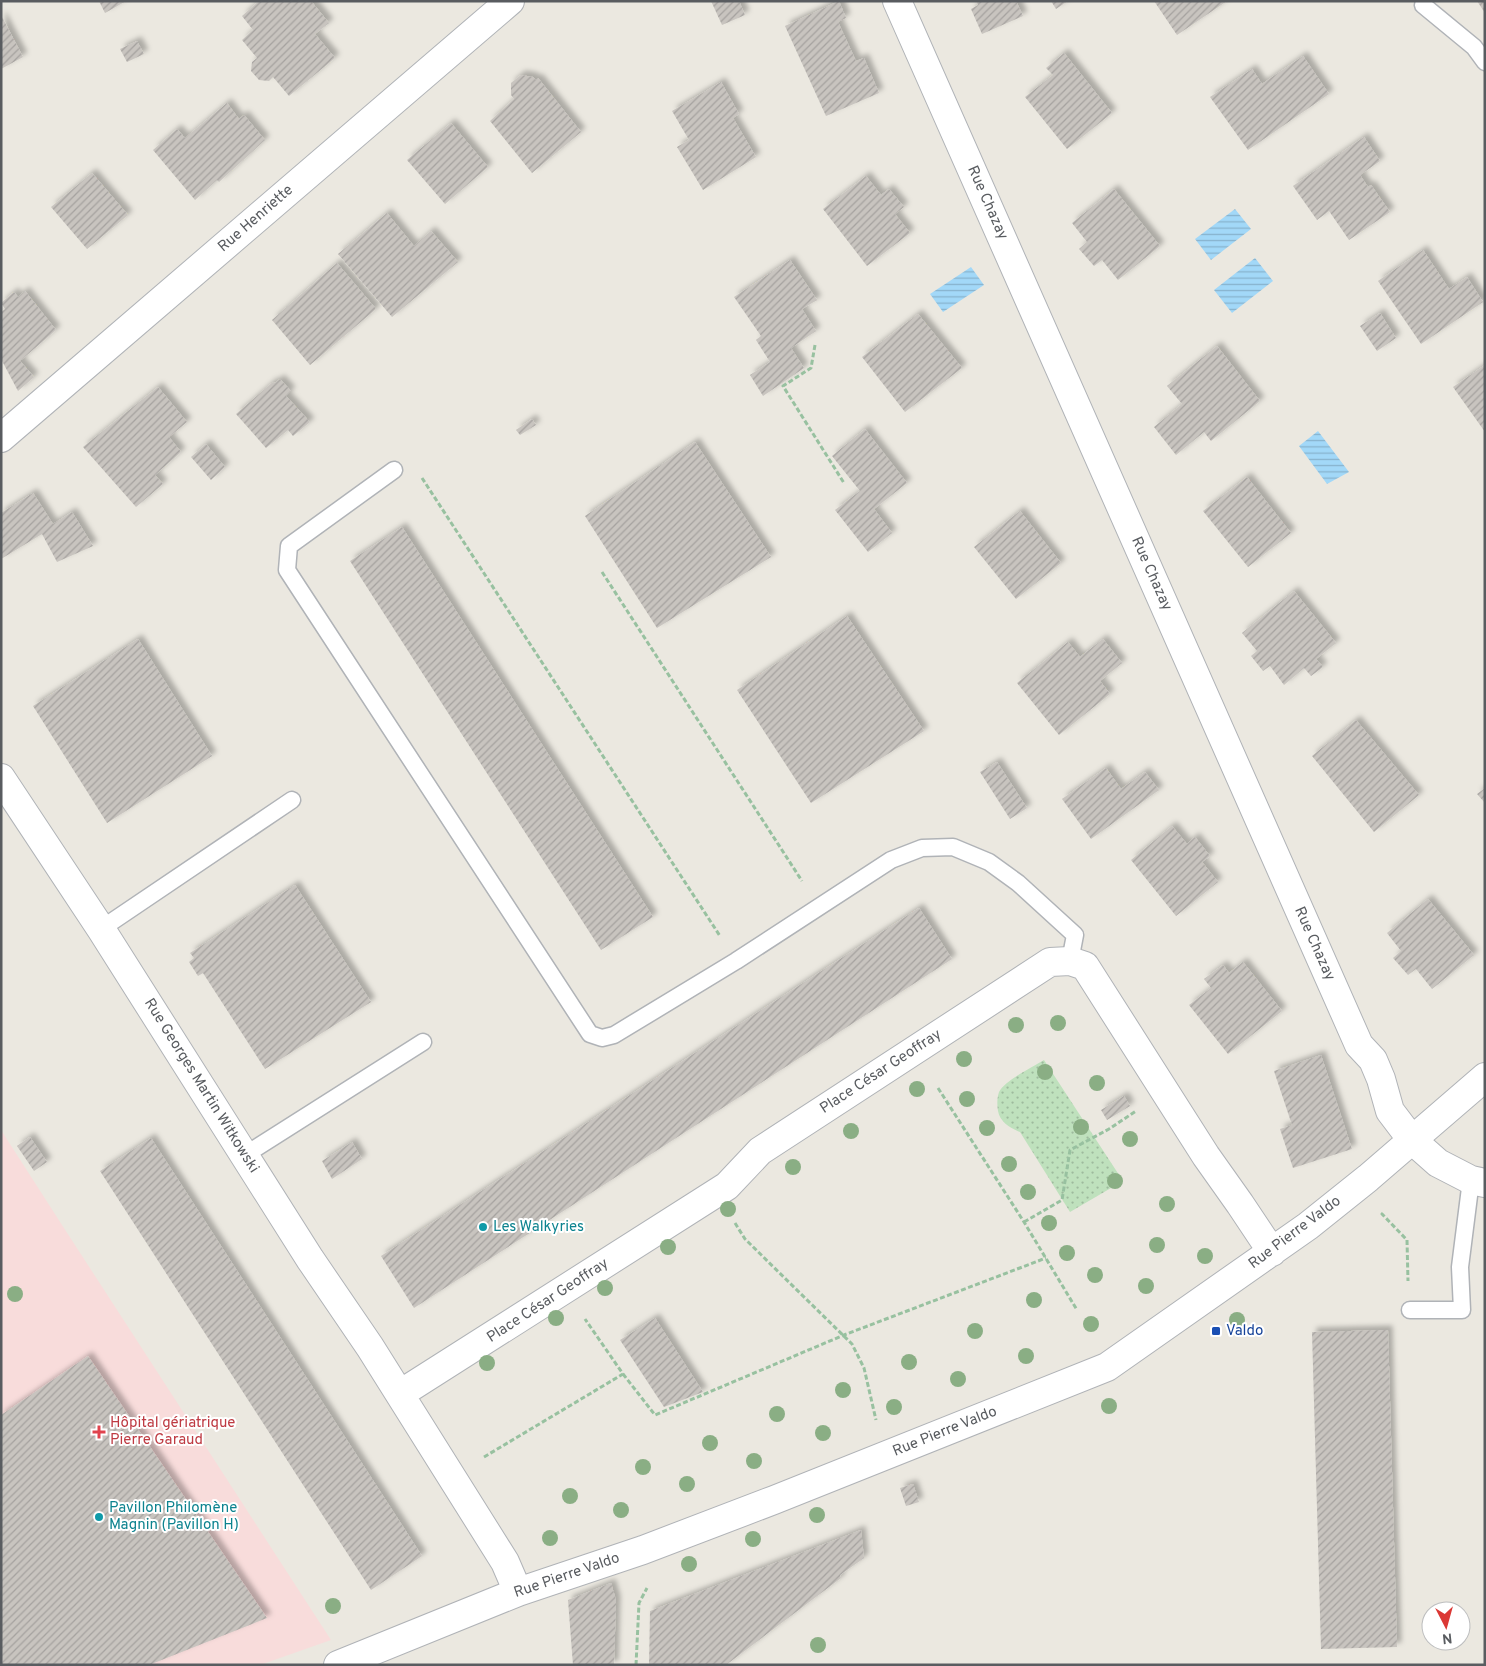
<svg xmlns="http://www.w3.org/2000/svg" width="1486" height="1666" viewBox="0 0 1486 1666" font-family="Overpass,sans-serif">
	<style>
		.medical { fill: #f8dcdb }
		.park { fill: url(#park-dots) }
		.water { fill: url(#water-rules) }
		.building { fill: url(#building-hatch); filter: url(#shadow) }
		.lines { fill: none; stroke-linecap: round; stroke-linejoin: round }
		.service-casing { stroke: #b0b3b7; stroke-width: 19 }
		.minor-casing { stroke: #b0b3b7; stroke-width: 30 }
		.path { stroke: #98c1a0; stroke-width: 3; stroke-dasharray: 5 2.5; stroke-linecap: butt }
		.service { stroke: #fff; stroke-width: 16 }
		.minor { stroke: #fff; stroke-width: 28 }
		.tree { fill: #8aae84 }
		.culture-dot { fill: #0f9aa8; stroke: #fff; stroke-width: 2 }
		.transit-dot { fill: #1a4fb4; stroke: #fff; stroke-width: 2 }
		.health-dot { fill: #e0444e; stroke: #fff; stroke-width: 2 }
		.labels { text-anchor: middle; dominant-baseline: central; stroke-width: 4; stroke-linejoin: round; paint-order: stroke }
		.street-label { font-size: 15px; fill: #595c60; stroke: #fff }
		.culture-label { font-size: 15px; fill: #0d838f; stroke: #fff; text-anchor: start }
		.transit-label { font-size: 15px; fill: #164399; stroke: #fff; text-anchor: start }
		.health-label { font-size: 15px; fill: #be3a42; stroke: #fff; text-anchor: start }
	</style>
	<defs>
		<pattern id="park-dots" width="8" height="8" patternUnits="userSpaceOnUse" patternTransform="scale(1.25)"><rect width="8" height="8" fill="#bfe1bd"/><path d="M2 2h.1M6 6h.1" fill="none" stroke="#9eba9d" stroke-width="1.8" stroke-linecap="round"/></pattern>
		<pattern id="water-rules" width="6" height="5" patternUnits="userSpaceOnUse" patternTransform="scale(1.25)"><rect width="6" height="5" fill="#a2d8f8"/><path d="M0 2.5h6" fill="none" stroke="#87b2cc"/></pattern>
		<pattern id="building-hatch" width="6" height="6" patternUnits="userSpaceOnUse" patternTransform="scale(1.25)"><rect width="6" height="6" fill="#c8c4bf"/><path d="M-1 1l2-2M0 6l6-6M5 7l2-2" fill="none" stroke="#a5a29f"/></pattern>
		<filter id="shadow"><feDropShadow dx="4.5" dy="-4.5" stdDeviation="2.5" flood-color="#0004"/></filter>
	</defs>
	<rect width="100%" height="100%" fill="#ebe8e0"/>
	<path class="medical" d="M1,1130L62,1225L331,1640L260,1665H1Z"/>
	<path class="park" d="M1044,1060L1123,1181L1070,1212L1020,1132C1010,1128 1000,1122 998,1111C997,1105 997,1098 999,1092C1005,1080 1033,1067 1044,1060Z"/>
	<path class="water" d="M1235,209L1251,229L1211,260L1195,239Z
		M1255,258L1273,281L1232,313L1214,290Z
		M971,267L984,285L943,312L930,294Z
		M1318,431L1349,472L1327,484L1299,446Z"/>
	<path class="building" d="M99,1H126L105,13Z
		M259,1H311L329,23L315,34L335,58L289,96L273,77L269,81L259,80L251,71L252,62L257,58L242,40L253,30L242,16Z
		M711,1H739L745,15L722,25Z
		M839,1L846,18L838,22L856,61L864,58L879,93L826,116L785,26Z
		M976,1H1016L1023,16L982,34L971,9L978,5Z
		M1051,1H1068L1056,9Z
		M1154,1H1227L1177,35Z
		M1477,1H1485V13Z
		M1,15L23,57L1,69Z
		M137,41L144,54L127,62L120,49Z
		M1064,53L1112,113L1067,149L1025,97L1053,75L1046,68Z
		M1303,56L1329,94L1248,150L1210,97L1252,69L1262,84Z
		M521,75L533,77L536,80L538,78L581,132L532,173L490,121L514,99L511,95V83Z
		M721,82L739,114L733,118L756,157L703,190L677,147L689,140L672,111Z
		M227,103L239,119L244,115L265,140L219,182L217,180L195,200L153,150L177,129L185,138Z
		M451,123L488,167L445,204L407,160Z
		M1364,137L1380,161L1360,175L1368,187L1371,185L1390,212L1349,240L1329,211L1317,220L1293,186Z
		M92,173L128,215L87,249L51,207Z
		M866,176L881,195L889,189L904,207L895,214L910,233L867,266L823,209Z
		M1114,189L1160,246L1118,280L1102,260L1094,266L1079,249L1087,242L1072,223Z
		M387,213L414,246L431,231L458,262L392,317L338,254Z
		M1423,250L1449,289L1467,277L1483,302L1421,344L1378,281Z
		M790,260L817,300L802,309L816,331L791,348L804,368L763,396L750,375L770,362L756,340L761,336L734,297Z
		M337,263L376,309L310,365L272,320Z
		M25,291L56,330L20,361L34,377L18,391L1,359V312L5,309L1,303L14,292L18,297Z
		M1380,313L1396,338L1377,351L1360,326Z
		M918,314L962,368L905,412L862,357Z
		M1217,346L1260,401L1211,441L1204,432L1176,455L1154,427L1182,404L1167,386Z
		M1485,365V432L1453,387Z
		M280,379L291,391L286,396L310,422L293,436L288,430L266,448L236,414L273,382L275,383Z
		M158,387L187,422L169,437L181,452L155,475L163,484L136,507L83,447Z
		M532,419L536,425L520,435L516,430Z
		M865,429L907,483L874,509L892,533L868,552L835,510L860,491L832,456Z
		M695,442L771,557L657,628L585,516Z
		M206,444L225,467L211,480L191,457Z
		M1247,477L1291,533L1248,567L1203,511Z
		M33,493L53,524L72,512L93,546L57,562L42,534L1,559V513Z
		M1020,511L1061,563L1016,599L974,547Z
		M402,527L653,917L601,950L350,561Z
		M1294,591L1336,643L1316,659L1323,667L1311,676L1304,668L1284,685L1270,666L1263,671L1251,656L1257,651L1242,633Z
		M847,616L924,731L811,803L737,690Z
		M138,639L212,756L107,823L33,706Z
		M1103,639L1122,663L1100,681L1110,694L1059,735L1017,683L1068,642L1080,657Z
		M1356,720L1419,795L1374,832L1312,756Z
		M997,762L1027,808L1010,819L980,772Z
		M1106,768L1121,789L1145,772L1159,790L1091,839L1062,799Z
		M1485,788V803L1477,794Z
		M1172,826L1187,844L1195,837L1210,856L1202,862L1218,882L1176,916L1131,860Z
		M295,885L371,1002L265,1069L203,973L198,976L189,962L194,958L190,953Z
		M1428,899L1474,955L1432,989L1416,969L1408,975L1393,958L1401,951L1387,933Z
		M919,908L952,959L414,1308L381,1256Z
		M1243,962L1282,1011L1228,1054L1189,1005L1211,988L1204,979L1223,965L1229,973Z
		M1321,1055L1352,1149L1293,1168L1280,1129L1292,1125L1274,1071Z
		M1124,1096L1130,1106L1107,1120L1101,1110Z
		M30,1137L47,1162L34,1171L17,1146Z
		M151,1138L422,1556L371,1590L100,1171Z
		M352,1142L362,1159L332,1179L322,1161Z
		M655,1318L703,1392L664,1407L620,1340Z
		M1388,1330L1397,1647L1321,1649L1312,1332Z
		M88,1356L267,1618L149,1665H1V1415Z
		M913,1484L919,1502L906,1506L900,1488Z
		M861,1530L864,1558L840,1575L841,1578L726,1665H649L650,1611Z
		M611,1583L616,1600L614,1665H573L568,1600Z"/>
	<g class="lines">
		<defs>
			<path id="service" d="M1423,5L1474,47L1485,62
				M394,470L289,546L287,570L590,1034L602,1038L614,1035L736,961L891,860L922,848L953,847L989,862L1018,883L1075,935L1070,961
				M101,929L292,800
				M245,1155L423,1042
				M1410,1310H1462L1460,1267L1471,1180"/>
			<path id="minor" d="M897,1L1359,1045L1373,1060L1381,1079L1390,1111L1412,1140L1438,1163L1471,1180L1485,1183
				M1,438L510,1
				M1,778L101,929L310,1259L370,1347L505,1562L518,1592
				M400,1394L727,1186L760,1151L1050,962L1070,961L1085,966L1206,1156L1240,1204L1272,1252
				M338,1665L518,1592L643,1550L774,1500L1107,1367L1308,1226L1368,1178L1485,1077"/>
		</defs>
		<use href="#service" class="service-casing"/>
		<use href="#minor" class="minor-casing"/>
		<path class="path" d="M815,345L811,368L783,386L844,483
			M422,478L720,936
			M602,572L802,881
			M938,1088L1024,1222L1077,1310
			M1383,1213L1382,1214L1407,1240L1408,1281
			M1024,1222L1062,1200L1070,1150L1109,1129L1136,1111
			M735,1223L745,1239L852,1344L864,1368L876,1420
			M623,1374L655,1415L844,1335L1046,1258
			M484,1457L623,1374L585,1319
			M636,1665L639,1603L647,1588"/>
		<use href="#service" class="service"/>
		<use href="#minor" class="minor"/>
	</g>
	<g class="tree">
		<circle cx="1058" cy="1023" r="8"/>
		<circle cx="1016" cy="1025" r="8"/>
		<circle cx="964" cy="1059" r="8"/>
		<circle cx="1045" cy="1072" r="8"/>
		<circle cx="1097" cy="1083" r="8"/>
		<circle cx="917" cy="1089" r="8"/>
		<circle cx="967" cy="1099" r="8"/>
		<circle cx="1081" cy="1127" r="8"/>
		<circle cx="987" cy="1128" r="8"/>
		<circle cx="851" cy="1131" r="8"/>
		<circle cx="1130" cy="1139" r="8"/>
		<circle cx="1009" cy="1164" r="8"/>
		<circle cx="793" cy="1167" r="8"/>
		<circle cx="1115" cy="1181" r="8"/>
		<circle cx="1028" cy="1192" r="8"/>
		<circle cx="1167" cy="1204" r="8"/>
		<circle cx="728" cy="1209" r="8"/>
		<circle cx="1049" cy="1223" r="8"/>
		<circle cx="1157" cy="1245" r="8"/>
		<circle cx="668" cy="1247" r="8"/>
		<circle cx="1067" cy="1253" r="8"/>
		<circle cx="1205" cy="1256" r="8"/>
		<circle cx="1095" cy="1275" r="8"/>
		<circle cx="1146" cy="1286" r="8"/>
		<circle cx="605" cy="1288" r="8"/>
		<circle cx="15" cy="1294" r="8"/>
		<circle cx="1034" cy="1300" r="8"/>
		<circle cx="556" cy="1318" r="8"/>
		<circle cx="1237" cy="1320" r="8"/>
		<circle cx="1091" cy="1324" r="8"/>
		<circle cx="975" cy="1331" r="8"/>
		<circle cx="1026" cy="1356" r="8"/>
		<circle cx="909" cy="1362" r="8"/>
		<circle cx="487" cy="1363" r="8"/>
		<circle cx="958" cy="1379" r="8"/>
		<circle cx="843" cy="1390" r="8"/>
		<circle cx="1109" cy="1406" r="8"/>
		<circle cx="894" cy="1407" r="8"/>
		<circle cx="777" cy="1414" r="8"/>
		<circle cx="823" cy="1433" r="8"/>
		<circle cx="710" cy="1443" r="8"/>
		<circle cx="754" cy="1461" r="8"/>
		<circle cx="643" cy="1467" r="8"/>
		<circle cx="687" cy="1484" r="8"/>
		<circle cx="570" cy="1496" r="8"/>
		<circle cx="621" cy="1510" r="8"/>
		<circle cx="817" cy="1515" r="8"/>
		<circle cx="550" cy="1538" r="8"/>
		<circle cx="753" cy="1539" r="8"/>
		<circle cx="689" cy="1564" r="8"/>
		<circle cx="333" cy="1606" r="8"/>
		<circle cx="818" cy="1645" r="8"/>
	</g>
	<g class="culture-dot">
		<circle cx="483" cy="1227" r="5"/>
		<circle cx="99" cy="1517" r="5"/>
	</g>
	<rect class="transit-dot" x="1211" y="1326" width="10" height="10" rx="2.5"/>
	<path class="health-dot" d="M96.5 1424.5h5v5h5v5h-5v5h-5v-5h-5v-5h5z"/>
	<g class="labels">
		<g class="street-label">
			<text transform="translate(987 203) rotate(66)">Rue Chazay</text>
			<text transform="translate(256 219) rotate(-41)">Rue Henriette</text>
			<text transform="translate(1151 574) rotate(66)">Rue Chazay</text>
			<text transform="translate(1314 944) rotate(66)">Rue Chazay</text>
			<text transform="translate(881 1072) rotate(-33)">Place César Geoffray</text>
			<text transform="translate(201 1086) rotate(58)">Rue Georges Martin Witkowski</text>
			<text transform="translate(1295 1233) rotate(-37)">Rue Pierre Valdo</text>
			<text transform="translate(548 1301) rotate(-33)">Place César Geoffray</text>
			<text transform="translate(945 1432) rotate(-22)">Rue Pierre Valdo</text>
			<text transform="translate(567 1576) rotate(-19)">Rue Pierre Valdo</text>
		</g>
		<g class="culture-label">
			<text x="493" y="1227">Les Walkyries</text>
			<text x="109" y="1508">Pavillon Philomène<tspan x="109" dy="17">Magnin (Pavillon H)</tspan></text>
		</g>
		<g class="transit-label">
			<text x="1226" y="1331">Valdo</text>
		</g>
		<g class="health-label">
			<text x="110" y="1423">Hôpital gériatrique<tspan x="110" dy="17">Pierre Garaud</tspan></text>
		</g>
	</g>
	<rect width="1486" height="1666" fill="none" stroke="#595c60" stroke-width="5"/>
	<g transform="translate(1446 1626) rotate(174)"><circle r="24" fill="#ffffff" stroke="#bdbebf"/>
	<path d="M0-4L9 19L0 12L-9 19Z" fill="#db3835"/>
	<text y="-8" font-size="14" font-weight="bold" text-anchor="middle" fill="#595c60">N</text>
	</g>
</svg>
